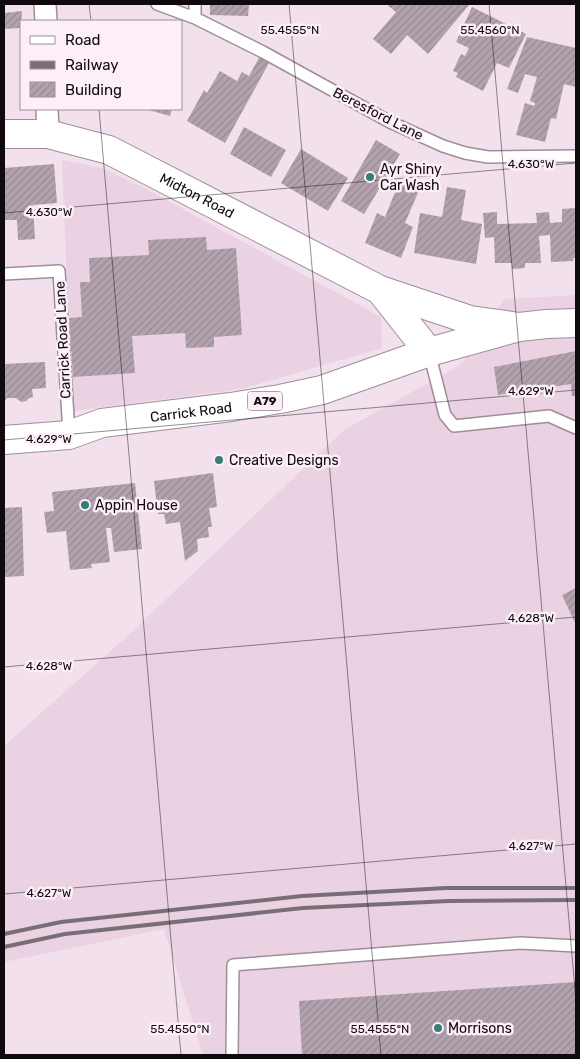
<svg xmlns="http://www.w3.org/2000/svg" width="580" height="1059" viewBox="0 0 580 1059" font-family="Rubik,sans-serif">
	<style>
		.built { fill: #ead2e2 }
		.building { fill: url(#building-hatch) }
		.lines { fill: none; stroke-linecap: round; stroke-linejoin: round }
		.lane-casing { stroke: #9e8e99; stroke-width: 14 }
		.street-casing { stroke: #9e8e99; stroke-width: 24 }
		.secondary-casing { stroke: #9e8e99; stroke-width: 30 }
		.primary-casing { stroke: #9e8e99; stroke-width: 30 }
		.lane { stroke: #fff; stroke-width: 11 }
		.street { stroke: #fff; stroke-width: 21 }
		.secondary { stroke: #fff; stroke-width: 28 }
		.primary { stroke: #fff; stroke-width: 28 }
		.rail { stroke: #7a6e76; stroke-width: 4 }
		.ticks { fill: none; stroke: #100a0e; stroke-width: 1; stroke-opacity: 0.45 }
		.poi-dot { fill: #367d78; stroke: #fdeff8; stroke-width: 2 }
		.labels { text-anchor: middle; dominant-baseline: central; stroke-width: 5; stroke-linejoin: round; paint-order: stroke }
		.shield { fill: #fdeff8; stroke: #574f54; stroke-width: 1 }
		.shield-label { font-size: 12px; font-weight: bold; fill: #100a0e }
		.street-label { font-size: 14px; fill: #100a0e; stroke: #fdeff8 }
		.poi-label { font-size: 14px; fill: #100a0e; stroke: #fdeff8; text-anchor: start }
		.ticks-label { font-size: 12px; text-anchor: middle; fill: #100a0e; stroke: #fdeff8; stroke-width: 5; stroke-linejoin: round; paint-order: stroke }
	</style>
	<defs>
		<pattern id="building-hatch" width="6" height="6" patternUnits="userSpaceOnUse" patternTransform="scale(1.25)"><rect width="6" height="6" fill="#b2a2ad"/><path d="M-1 1l2-2M0 6l6-6M5 7l2-2" fill="none" stroke="#988a94"/></pattern>
	</defs>
	<rect width="100%" height="100%" fill="#f2e0ec"/>
	<path class="built" d="M62,160L102,168L146,189L381,317L382,348L241,389L72,411Z
		M576,295V1055H203L164,929L4,962V746L122,641L344,430L462,364L504,299Z"/>
	<path class="building" d="M210,4H249L248,16L210,15Z
		M386,4H468L469,5L428,54L407,35L391,54L373,39L396,12Z
		M472,7L526,34L509,68L497,63L483,91L456,77L458,73L453,71L461,54L465,56L469,48L456,42Z
		M22,11L21,28L4,29V13Z
		M527,37L576,48V87L564,84L556,119L551,118L545,142L516,135L525,103L534,106L535,103L530,101L537,77L525,74L518,93L507,89Z
		M260,56L270,61L225,143L187,121L204,90L207,93L220,71L237,81L242,72L249,76Z
		M145,109H172L170,116Z
		M244,127L286,150L271,177L230,154Z
		M376,140L400,154L364,214L341,201Z
		M301,149L348,178L328,211L281,183Z
		M54,164L57,203L33,205L35,239L18,240L17,220H4V168Z
		M400,180L420,188L405,223L413,227L401,258L365,243L377,213L385,217Z
		M447,187L466,190L461,220L482,224L476,264L414,253L420,213L442,217Z
		M576,208V258H573V261L551,262L550,235L539,236L541,263H525V268L512,269V263H495L494,237L485,238L483,213L497,212V224L537,223L536,213L549,212L550,223L562,222V209Z
		M206,237L207,250L236,248L242,335L214,337V347L186,348L185,333L132,336L135,373L73,377L69,318L82,317L80,282H90L89,258L149,255L148,240Z
		M576,351V396H572L571,384L498,395L494,367Z
		M45,362L46,388L32,389L33,397L29,398L26,401L21,402L16,398H7L4,402V364Z
		M213,473L217,507L209,508L212,527H208L209,537L197,539L198,551L185,561L180,522L166,524L164,514H158L154,481Z
		M135,483L142,549L114,552L111,528H106L110,562L91,564L92,568L70,570L66,531L47,533L44,512L54,511L52,492Z
		M22,507L24,576L4,577V508Z
		M576,588V625L562,595Z
		M576,982V1055H302L299,1001Z"/>
	<g class="lines">
		<defs>
			<path id="lane" d="M157,4L195,18L263,52L390,122L443,146L465,153L488,157L576,156
				M195,18V4
				M4,274L59,271L69,434
				M429,352L445,415L454,426L549,416L576,428
				M232,1055L233,965L520,943L576,946"/>
			<path id="street" d="M45,4L46,21
				M47,109L48,134"/>
			<g id="secondary">
				<path id="s1" d="M4,134H48L109,150L380,290L470,320L519,327"/>
				<path d="M380,290L429,352"/>
			</g>
			<g id="primary">
				<path id="s2" d="M4,440L69,435L102,423L231,407L280,399L322,390L429,352L519,327L547,324L576,323"/>
			</g>
		</defs>
		<use href="#lane" class="lane-casing"/>
		<use href="#street" class="street-casing"/>
		<use href="#secondary" class="secondary-casing"/>
		<use href="#primary" class="primary-casing"/>
		<use href="#lane" class="lane"/>
		<use href="#street" class="street"/>
		<use href="#secondary" class="secondary"/>
		<use href="#primary" class="primary"/>
		<path class="rail" d="M4,934L61,922L302,896L446,888H576
			M4,947L65,934L303,908L449,901L576,900"/>
	</g>
	<path class="ticks" d="M89,4L91,21M289,4L381,1055M489,4L576,1001M99,109L181,1055M4,213L576,163M4,440L576,390M4,667L576,617M4,894L576,844"/>
	<g class="poi-dot">
		<circle cx="370" cy="177" r="5"/>
		<circle cx="219" cy="460" r="5"/>
		<circle cx="85" cy="505" r="5"/>
		<circle cx="438" cy="1028" r="5"/>
	</g>
	<g class="labels">
		<rect class="shield" x="247.5" y="391.5" width="35" height="19" rx="4"/>
		<g class="shield-label">
			<text x="265" y="401">A79</text>
		</g>
		<g class="street-label">
			<text transform="translate(378 114) rotate(27)">Beresford Lane</text>
			<text stroke="none"><textPath href="#s1" startOffset="206">Midton Road</textPath></text>
			<text transform="translate(63 340) rotate(-93)">Carrick Road Lane</text>
			<text stroke="none"><textPath href="#s2" startOffset="190">Carrick Road</textPath></text>
		</g>
		<g class="poi-label">
			<text x="380" y="169">Ayr Shiny<tspan x="380" dy="16">Car Wash</tspan></text>
			<text x="229" y="460">Creative Designs</text>
			<text x="95" y="505">Appin House</text>
			<text x="448" y="1028">Morrisons</text>
		</g>
	</g>
	<g class="ticks-label">
		<text x="290" y="34">55.4555°N</text>
		<text x="490" y="34">55.4560°N</text>
		<text x="531" y="168">4.630°W</text>
		<text x="49" y="216">4.630°W</text>
		<text x="531" y="395">4.629°W</text>
		<text x="49" y="443">4.629°W</text>
		<text x="531" y="622">4.628°W</text>
		<text x="49" y="670">4.628°W</text>
		<text x="531" y="850">4.627°W</text>
		<text x="49" y="897">4.627°W</text>
		<text x="180" y="1033">55.4550°N</text>
		<text x="380" y="1033">55.4555°N</text>
	</g>
	<rect width="580" height="1059" fill="none" stroke="#100a0e" stroke-width="10"/>
	<rect x="20" y="20" width="162" height="90" fill="#fdeff8" stroke="#9e939a"/>
	<rect x="30" y="36" width="25" height="8" fill="#ffffff" stroke="#9e939a"/>
	<text x="65" y="45" font-size="15" fill="#100a0e">Road</text>
	<rect x="30" y="61" width="25" height="8" fill="#7a6e76" stroke="#9e939a"/>
	<text x="65" y="70" font-size="15" fill="#100a0e">Railway</text>
	<rect x="30" y="82" width="25" height="15" fill="url(#building-hatch)" stroke="#9e939a"/>
	<text x="65" y="95" font-size="15" fill="#100a0e">Building</text>
</svg>
